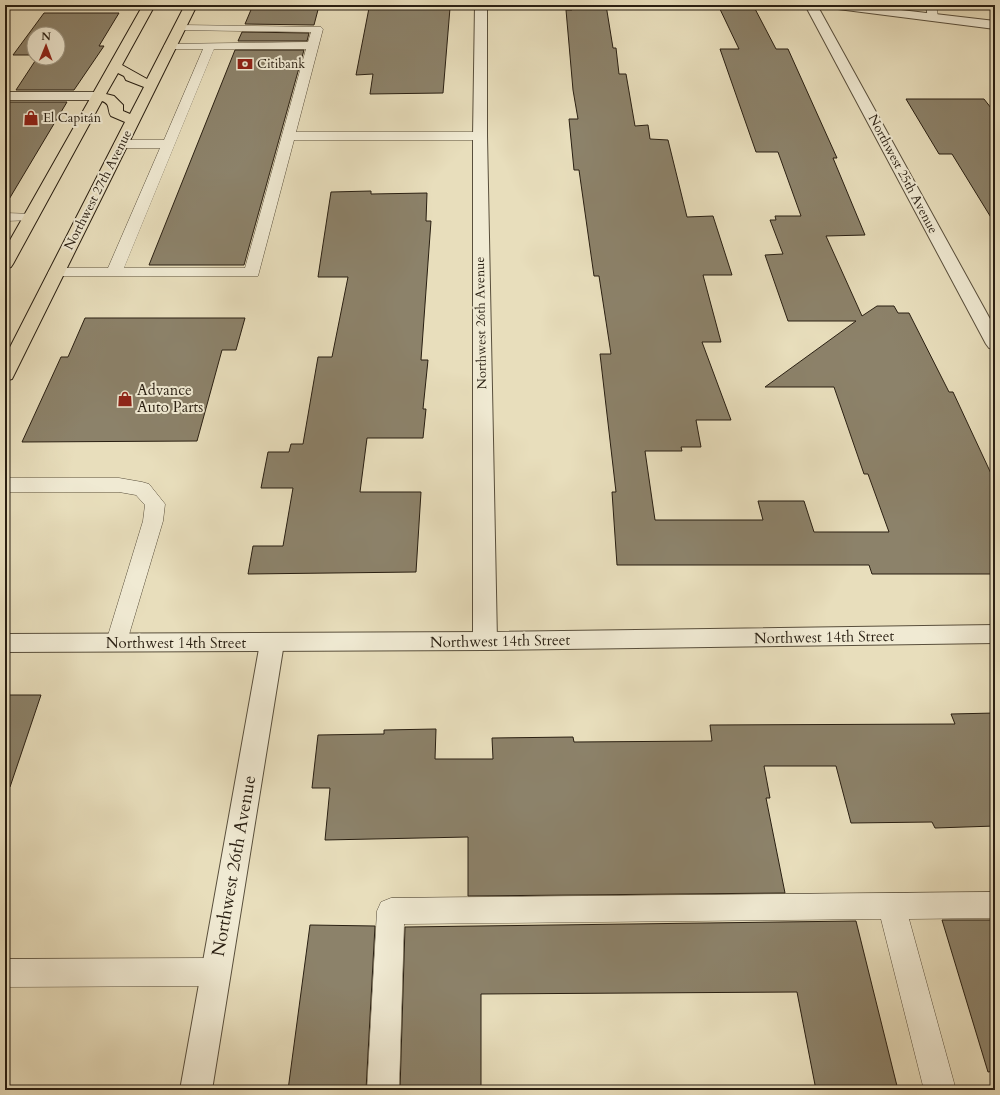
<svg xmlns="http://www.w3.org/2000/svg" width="1000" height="1095" viewBox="0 0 1000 1095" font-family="Cardo,serif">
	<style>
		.building { fill: #8c826a; stroke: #291f12 }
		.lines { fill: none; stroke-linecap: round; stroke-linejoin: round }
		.service-casing { stroke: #594f3c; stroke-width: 1 }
		.minor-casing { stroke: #594f3c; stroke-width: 2 }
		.tertiary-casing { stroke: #594f3c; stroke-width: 2 }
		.trunk-casing { stroke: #291f12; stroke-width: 2 }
		.service { fill: #f0ead3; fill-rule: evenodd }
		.minor { fill: #f0ead3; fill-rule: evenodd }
		.tertiary { fill: #f0ead3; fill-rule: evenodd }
		.trunk { fill: #e8debc; fill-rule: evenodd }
		.labels { text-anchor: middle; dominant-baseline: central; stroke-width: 4; stroke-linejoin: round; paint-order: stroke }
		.far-poi-label { font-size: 13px; fill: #291f12; stroke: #f0ead3; text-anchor: start }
		.far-street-label { font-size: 13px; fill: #291f12; stroke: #f0ead3 }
		.poi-label { font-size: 15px; fill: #291f12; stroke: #f0ead3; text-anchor: start }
		.street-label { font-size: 15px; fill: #291f12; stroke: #f0ead3 }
		.near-street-label { font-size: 18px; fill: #291f12; stroke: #f0ead3 }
	</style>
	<rect width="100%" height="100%" fill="#e8debc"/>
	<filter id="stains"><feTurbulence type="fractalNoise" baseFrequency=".005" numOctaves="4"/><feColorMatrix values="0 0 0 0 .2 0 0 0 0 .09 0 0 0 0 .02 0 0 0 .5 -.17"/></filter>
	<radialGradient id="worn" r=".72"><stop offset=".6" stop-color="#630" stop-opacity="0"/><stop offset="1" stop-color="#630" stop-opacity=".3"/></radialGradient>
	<path class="building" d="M253,5H298L319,6L314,25L245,24Z
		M572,5H606L613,48H616L619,74H626L635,126L648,125L650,139L668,140L687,217L713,216L732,275H703L721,342H702L731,420H696L701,447H681L682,451H645L655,520H763L758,501H804L814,532H889L868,474H864L834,387H765L856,321H788L765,255L783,254L770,220H776L775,216H801L778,152H756L720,49H739L718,5H753L776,49H788L837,158H833L865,235L826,236L862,316L877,306H894L898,313H909L949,392H953L995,482V574H872L869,565H617L612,492H616L600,354H611L599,276H594L579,170H574L569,119H578L573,90L566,10H572Z
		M369,8H450L443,93L370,94L373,74L356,75Z
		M44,13H119L99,46H104L74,90H16L37,58H58V34H34V55H13Z
		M242,32L309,33L307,41H238Z
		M235,50H304L244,265H149Z
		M906,99H984L995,113V224L952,154H939Z
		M9,102H67L5,206V107Z
		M371,191V194L427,193L426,221H431L421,360H428L423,409H426L423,438H367L360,492H421L416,572L248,574L253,546H283L293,488H261L268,452H289L291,444H303L318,357H332L348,277H318L331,192Z
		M85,318H245L236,350H222L197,441L22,442L61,357H68Z
		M5,695H41L10,787L5,786Z
		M995,713V826L935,828L932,822L851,823L836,766H764L770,798H766L785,893L468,896V837L325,840L330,788H312L318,735L384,734V730L436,729L435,759H493L492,738L573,737L574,742L712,741L710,725L955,724L951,714Z
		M942,920H995V1071L988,1072Z
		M856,921L898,1090H816L797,992L481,994V1090H400L405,927Z
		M310,925L375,926L366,1090H288Z"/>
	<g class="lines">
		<defs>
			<path id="service" d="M926,5H936L938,17L936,19H928Z
				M180,25L321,27L323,29L296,132H480L485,133L487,136L485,139L480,140H294L258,276H50L48,273L50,270L56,268H108L160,148H121L116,147L114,144L116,141L121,140H164L203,49H170L164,46L166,44L308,42L311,32L176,30L174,28L176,26ZM214,49H306L245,268H124Z
				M5,213L36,214L38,217L36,220L5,221Z
				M5,478H119L142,482L149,484L165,504L163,521L125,648L117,651L109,648L106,642L143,521L145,505L136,495L119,492H5Z
				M995,892V918L909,919L956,1090H924L881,919L404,924L399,1090H367L377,911L381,902L391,898Z
				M216,958L226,962L230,972L226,982L216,986L5,987V959Z"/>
			<path id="minor" d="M475,5H487V136L497,641L493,648L485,650L477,648L473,641V136Z
				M805,5H817L995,328V349L989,348L986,344Z
				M824,5H858L995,21V29L830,8Z
				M5,92H99L106,96L99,100H5Z
				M272,634L280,636L284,643L212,1090H180L260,643L264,636Z"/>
			<path id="tertiary" d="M995,625V643L485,650L5,652V634L485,632Z"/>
			<path id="trunk" d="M143,5H155L122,65L147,79L185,5H197L14,375L12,379L5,381V357L125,122L111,116C107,110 111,104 102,101L13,264L11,267L5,269V249ZM118,73L124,76L126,80L144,87L130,114L123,111V105L114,96L106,94Z"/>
		</defs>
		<use href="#service" class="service-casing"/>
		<use href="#minor" class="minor-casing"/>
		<use href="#tertiary" class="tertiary-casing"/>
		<use href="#trunk" class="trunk-casing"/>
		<use href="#service" class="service"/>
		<use href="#minor" class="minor"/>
		<use href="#tertiary" class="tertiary"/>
		<use href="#trunk" class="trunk"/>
	</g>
	<defs>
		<symbol id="bank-bare" viewBox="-9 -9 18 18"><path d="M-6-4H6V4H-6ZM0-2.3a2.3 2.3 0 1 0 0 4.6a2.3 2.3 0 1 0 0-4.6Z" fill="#8f2418" stroke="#f0ead3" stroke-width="2.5" paint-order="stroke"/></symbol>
		<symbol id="shop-bare" viewBox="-9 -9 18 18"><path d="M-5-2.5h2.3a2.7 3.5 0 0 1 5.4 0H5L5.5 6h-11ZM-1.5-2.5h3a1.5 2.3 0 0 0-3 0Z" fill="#8f2418" stroke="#f0ead3" stroke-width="2.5" paint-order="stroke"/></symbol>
	</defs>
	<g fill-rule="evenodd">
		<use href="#bank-bare" x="234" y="53" width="22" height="22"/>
		<use href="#shop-bare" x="20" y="107" width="22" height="22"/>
		<use href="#shop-bare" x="114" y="388" width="22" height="22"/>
	</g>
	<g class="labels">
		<g class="far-poi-label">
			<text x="257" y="64">Citibank</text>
			<text x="43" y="118">El Capitán</text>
		</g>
		<g class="far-street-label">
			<text transform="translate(903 174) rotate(62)">Northwest 25th Avenue</text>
			<text transform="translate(98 190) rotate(-63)">Northwest 27th Avenue</text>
			<text transform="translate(481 323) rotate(-91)">Northwest 26th Avenue</text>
		</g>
		<g class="poi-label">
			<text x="137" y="390">Advance<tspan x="137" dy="17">Auto Parts</tspan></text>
		</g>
		<g class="street-label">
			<text transform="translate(824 637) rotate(-1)">Northwest 14th Street</text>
			<text transform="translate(500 641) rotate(-1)">Northwest 14th Street</text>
			<text x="176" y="643">Northwest 14th Street</text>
		</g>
		<g class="near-street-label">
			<text transform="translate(234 866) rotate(-80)">Northwest 26th Avenue</text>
		</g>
	</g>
	<rect width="1000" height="1095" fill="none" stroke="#e8debc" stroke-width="20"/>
	<rect x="6" y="6" width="988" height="1083" fill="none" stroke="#291f12" stroke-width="2"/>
	<rect x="10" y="10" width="980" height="1075" fill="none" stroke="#291f12"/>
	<g transform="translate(46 46) rotate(1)"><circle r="19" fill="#f0ead3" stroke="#a09986"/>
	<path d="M0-3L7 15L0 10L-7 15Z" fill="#8f2418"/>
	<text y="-6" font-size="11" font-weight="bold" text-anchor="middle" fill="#291f12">N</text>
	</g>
	<rect width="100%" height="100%" filter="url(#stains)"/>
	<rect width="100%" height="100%" fill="url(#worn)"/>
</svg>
